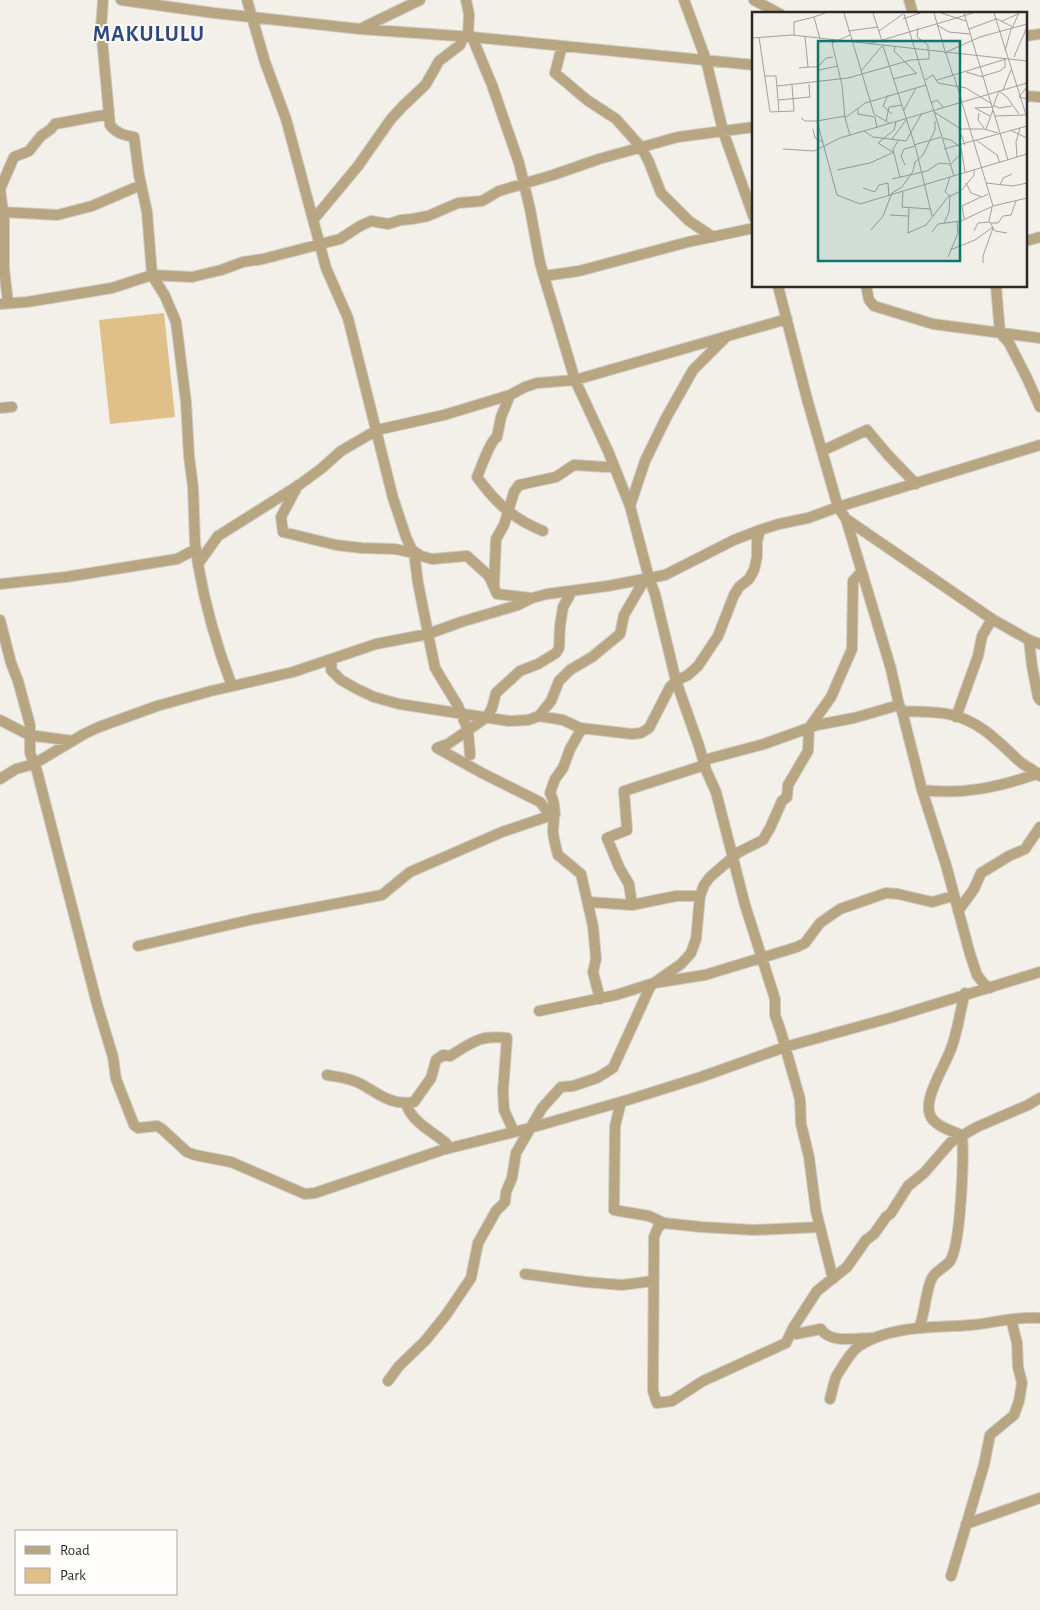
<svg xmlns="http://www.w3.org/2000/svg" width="1040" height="1610" viewBox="0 0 1040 1610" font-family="'Alegreya Sans',sans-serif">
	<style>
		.green { fill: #dfc088 }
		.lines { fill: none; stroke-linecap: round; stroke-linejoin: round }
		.minor-casing { stroke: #cfccc6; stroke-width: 12 }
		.minor { stroke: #b8a581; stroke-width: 10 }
		.labels { text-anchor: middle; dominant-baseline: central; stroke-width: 4; stroke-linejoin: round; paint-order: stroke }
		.district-label { font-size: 22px; font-weight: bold; letter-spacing: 1px; fill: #2c4981; stroke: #fffdfb }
		.inset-road { fill: none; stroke: #a3a09b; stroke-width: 1 }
		.view { fill: #0f766e; fill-opacity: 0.15; stroke: #0f766e; stroke-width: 2.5 }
		.inset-edge { fill: none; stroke: #2b2927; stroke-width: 2.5 }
	</style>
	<rect width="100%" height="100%" fill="#f3f0e9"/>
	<path class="green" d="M164,313L175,417L110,424L99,320Z"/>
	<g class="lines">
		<defs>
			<path id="minor" d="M103,0L101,28L110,125C117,134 124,135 134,137L139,175L147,212L152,275L165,296L176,322L186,402L189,456L193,487L195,543L198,564
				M121,0L214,13L360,29L472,37L754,65
				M247,0L265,62L286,119L326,268L348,318L393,498L406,537L412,550L421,556L432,559L467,556L489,576L497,594L531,598
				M466,0L469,14L468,36
				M684,0L706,60L723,131L754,218
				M754,0L780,14
				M909,0L913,14
				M362,28L420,0
				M1026,36L1040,34
				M472,37L492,85L519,163L530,209L540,263L575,380L608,451L630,506L649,578L655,594L676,681L699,746L706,770L716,792L745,905L775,999V1015L781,1032L800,1099L801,1124L809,1157L816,1211L833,1279
				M562,46L555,73L587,100L616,119L641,147L649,162L661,193L689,221L713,237
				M1026,96L1040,97
				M0,189L14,157L29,151L41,136L51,129L55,124L109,114
				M0,189L4,218V268L8,303
				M3,212L57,215L92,206L141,185
				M314,219L358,166L391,119L403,106L419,91L426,84L439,61L460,45L464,36
				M1026,241L1040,237
				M544,276L579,271L688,242L754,228
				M778,286L807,399L838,507L846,519L891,669L899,705L902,711L922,790L946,865L970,954L977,975L984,984L990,988
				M866,286L869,300L874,306L933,324L1040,338
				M996,286L1000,333L1009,343L1026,376L1040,407
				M0,304L27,302L112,288L152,275L192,277L221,270L243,262L263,259L340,239L360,226L371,221L388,224L401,220L412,219L428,216L458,203L482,201L499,191L553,175L599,159L678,137L754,127
				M510,395L501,417L497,437C490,441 481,468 477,477C496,503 513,519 543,531
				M0,408L12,407
				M822,451L867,430L888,455L916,484
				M298,485L281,517L283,532L336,545L362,548L395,549L414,553L418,583L428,633
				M630,506L645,461L666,418L693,370L724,339
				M846,519L992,619L1029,640L1040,644
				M0,584L66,577L177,559L196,549
				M494,586L496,539L504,525L514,492L519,485L556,477L574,465L606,467L614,466
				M0,620L11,663L18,681L30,725V753L37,771L97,1004L113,1057L116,1079L134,1125L138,1128L157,1126L162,1129L187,1152L195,1155L231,1162L305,1194L315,1193L442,1150L530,1128L631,1099L701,1077L785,1047L890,1018L1040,972
				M428,634L435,668L458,706L468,730L470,755
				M1029,640L1032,666L1038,697L1040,700
				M332,660L331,670L341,680L357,689L374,697L399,704L509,721L528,720L539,716L551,701L559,681L570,670L592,657L620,634L624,615L645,579
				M232,686C217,647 205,605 198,564L218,536L299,485L322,468L341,451L377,430L444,415L510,395L525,387L537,383L575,380L787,319
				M902,711C918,712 936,711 952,715C979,721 999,742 1018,760C1025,767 1034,769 1040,776
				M539,716L563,720L580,728L632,734L641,733L649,728L670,687L676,681L688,675L698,666L718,636L734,595L739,587L749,579L754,570L757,557V542L760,530
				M956,717L978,656L982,636L992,619
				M0,720L29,735L73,741
				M582,728L570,749L563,768L555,779L550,793C557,806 554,815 553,830C553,838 556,847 558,855L581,874L593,926L596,959L593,972L600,999
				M704,760L764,744L817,725L854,718L899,705
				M0,779L16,769L34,764L84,734L99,727L157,706L211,691L293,672L376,644L428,634L461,622L518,605L532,598L547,594L608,586L665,575L734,540L760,530L779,524L808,518L838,507L1040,445
				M922,790C965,795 999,787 1040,773
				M551,816L540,802L482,773L437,748L448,744L487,717L492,708L496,693L520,671L538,664L556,653L559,648L560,626L563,607L572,591
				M589,902L632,905L676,896H700
				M632,905L629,884L619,867L607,838L627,830L624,791L705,765
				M958,911L974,889L981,873L1009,856L1025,849L1040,827
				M138,946L254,919L382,895L410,872L502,832L555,814
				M539,1011L616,995L654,983L705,975L797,947L805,943L820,923L840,909L886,893L898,894L932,902L953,896
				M327,1075C338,1077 351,1078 361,1084C379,1094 392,1106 414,1102L431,1078L436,1060L443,1055L450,1056C473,1042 479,1035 507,1038L503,1091L504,1110L514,1132
				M621,1102L615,1126L614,1210L649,1216L664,1223L701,1227L754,1230L820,1227
				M406,1104C412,1122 433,1132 446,1143L447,1149
				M664,1223L658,1227L654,1237L653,1391L657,1403L672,1401L703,1381L786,1343L793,1328L817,1291L847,1267L866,1240L874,1234L886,1217L891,1213L908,1186L924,1173L951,1142L977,1127L1028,1105L1040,1098
				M525,1274L586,1282L622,1285L653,1281
				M793,1328L796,1334L821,1329C830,1344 856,1338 871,1338
				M919,1328C925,1313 925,1295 931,1280C934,1271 945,1268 950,1261C961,1245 964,1156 962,1135C952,1131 934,1126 930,1115C923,1097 947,1063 952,1046C958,1029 960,1011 965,993
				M388,1381L399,1366L425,1341L446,1315L471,1278L478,1243L496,1211L505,1202L506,1192L512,1178L516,1153L542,1108L561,1087L573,1086L597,1078L613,1068L650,987L654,983L681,964L691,953L696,939L700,896L704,885L710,877L739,852L763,840L770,828L782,801L787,797L788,785L808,751L809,728L831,697L852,649L853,581L861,572
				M830,1399C832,1392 833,1386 835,1380C836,1375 840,1371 842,1367C847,1359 852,1351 859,1346C890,1325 936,1328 971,1325C994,1323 1016,1316 1040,1318
				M966,1524L1040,1498
				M951,1576L984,1465L990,1435L1014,1415L1019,1401L1022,1383L1018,1367L1017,1343L1011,1319"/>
		</defs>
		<use href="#minor" class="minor-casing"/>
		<use href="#minor" class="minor"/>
	</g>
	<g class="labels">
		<g class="district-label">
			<text x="149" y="34">MAKULULU</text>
		</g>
	</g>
	<g transform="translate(752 12)">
		<rect width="275" height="275" fill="#f3f0e9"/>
		<path class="inset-road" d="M92,1L122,102L137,111M121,1L130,29M182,1L193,39M189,1L214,9M212,1L256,148M242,1L275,106M152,2L202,164M243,6L261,15M151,7L168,1M250,9L266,2M185,13L197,20L218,22M166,16L165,25L176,33V39M260,16L267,1M217,17L244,7M96,19L126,15M127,19L151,2M42,23V10L62,5M7,25L18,100L42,99L40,73M0,26L40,23L275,49M68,27L62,5L73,1M117,32L221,1M131,34L164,137L180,204M143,35L142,39L164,61M253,39L259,17M192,41L228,25L275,12M194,41L201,64M262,45L275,15M56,55H66L74,46L81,45M47,56L56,55L53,25M67,58L86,54M109,59L130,34M214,60L231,65M13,64H24L27,100M202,64L241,194M231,64L248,59L253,55V48M141,67L165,61M173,68L181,63L186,71L214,76L227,84M185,68L254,47M25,74L96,66L159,48L177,47V39M275,75L267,85L275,87M251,78L259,58M136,83L131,94L140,102M227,84L240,92M26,88L58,85L57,72M179,91L185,88L191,95M241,93L247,96L260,94M241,95L247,79L255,85L267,102M223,96L238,104M223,96L241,95M106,97V102L123,105L125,116M152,98L164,76M182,100L209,117H232L246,121M227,101L226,108L232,116M243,104L275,103M49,106L53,109H65L93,104M93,106L90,73L80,31L98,23M65,109L85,183L108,192L275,142M134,110L137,95L150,93M61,117L63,126L71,130M207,117L213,133M234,117L241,98M258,118L275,126M112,119L121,125L154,129L170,101M98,123L93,106L113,91L174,73M190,126L199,128L209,136L213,160M140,127L154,108M224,128L245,143L248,151M146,129L141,137L148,166M162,133L189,125M31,137L62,139L88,126L275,71M192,137L275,114M142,141L126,131L142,118L144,110M265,145L264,130L268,116M153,153L149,144L152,137L163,134M197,154L210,140M85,158L118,151L142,140M140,167L175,159L187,151L197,152M214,171L219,181L230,185L236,182M234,171L261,174L275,171M248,173L251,166L260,162M111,176L123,180L127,173L136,171L137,184M151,180L150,195L178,197M240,195L237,209L243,219L255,221M157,196L156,221L174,213L196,185L209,179L222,163V158M138,203L156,204M212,207L210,194L229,185M192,211L197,200L198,184L193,180L198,165M239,211H246L251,204L259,203L264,189M119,218L131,204L140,181L150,175L161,159L163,150L171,143L183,118V109M222,219L226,211L238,210M180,220L186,212L209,209L241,194L275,186M198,238L223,228L241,215M196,245L206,221L205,209M231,251V244L241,216"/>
		<path class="view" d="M66,29H208V249H66Z"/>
		<rect width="275" height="275" class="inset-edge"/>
	</g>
	<rect x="15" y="1530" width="162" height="65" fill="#fffdfb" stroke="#aaa8a6"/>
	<rect x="25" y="1546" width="25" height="8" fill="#b8a581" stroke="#aaa8a6"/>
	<text x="60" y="1555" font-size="15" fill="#2b2927">Road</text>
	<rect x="25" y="1568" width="25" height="15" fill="#dfc088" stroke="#aaa8a6"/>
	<text x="60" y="1580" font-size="15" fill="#2b2927">Park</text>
</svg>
